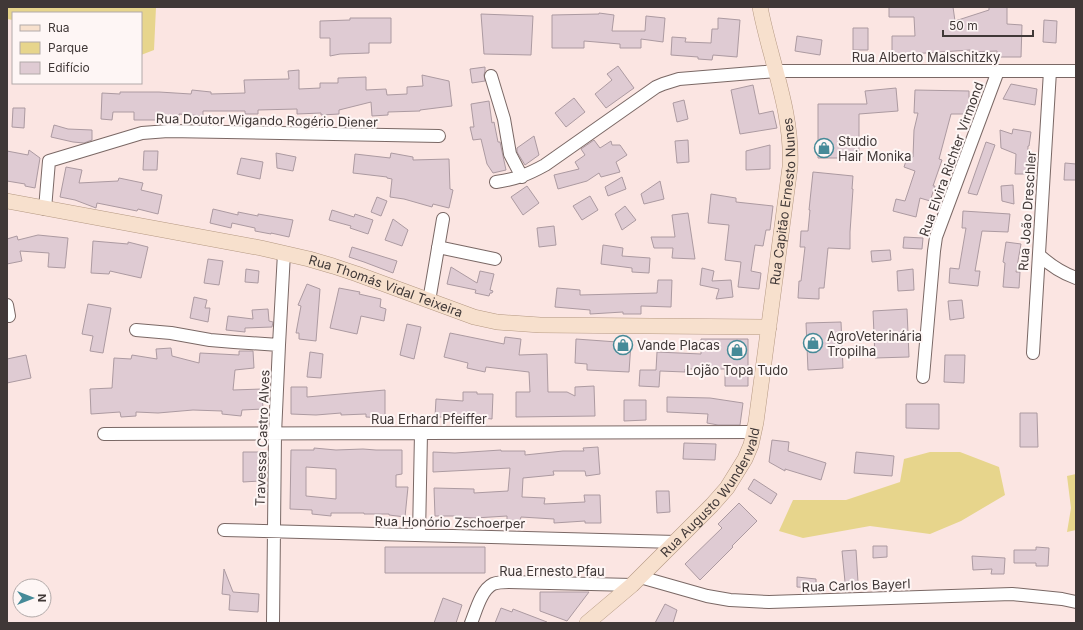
<svg xmlns="http://www.w3.org/2000/svg" width="1083" height="630" viewBox="0 0 1083 630" font-family="Inter,sans-serif">
	<style>
		.green { fill: #e7d58c }
		.building { fill: #dfcbd3; stroke: #ac9aa1; fill-rule: evenodd }
		.lines { fill: none; stroke-linecap: round; stroke-linejoin: round }
		.minor-casing { stroke: #7a6865; stroke-width: 14 }
		.major-casing { stroke: #b49882; stroke-width: 16 }
		.minor { stroke: #fff; stroke-width: 12 }
		.major { stroke: #f7e0cd; stroke-width: 15 }
		.labels { text-anchor: middle; dominant-baseline: central; stroke-width: 4; stroke-linejoin: round; paint-order: stroke }
		.street-label { font-size: 13px; fill: #403837; stroke: #fef6f5 }
		.poi-label { font-size: 13px; fill: #403837; stroke: #fef6f5; text-anchor: start }
	</style>
	<rect width="100%" height="100%" fill="#fbe5e2"/>
	<path class="green" d="M7,7H156L154,50L141,55V13H13V20L7,19Z
		M930,452H960L999,467L1005,495L961,521L930,534L870,526L803,538L779,531L793,500H846L900,482L904,459Z
		M1076,474V530L1067,532L1071,508L1067,476Z"/>
	<path class="building" d="M889,7H953L955,21L989,10V7H1007V24L1022,25L1021,57H997V51L970,52V50L911,54V56H892V36H915L914,17H889Z
		M599,13L614,15L612,31H645L646,16L665,18L663,42L641,39V48H620V44L584,41V48H552V15L599,14Z
		M481,14L533,16L531,55L484,54Z
		M350,18H391V43H369V53L340,54L330,56V38H320V21L350,20Z
		M718,18L740,20L737,57L713,55L712,60L698,59V57L671,55L672,37L686,38L685,42L711,43L712,29H718Z
		M1044,20L1057,21L1056,43L1043,42Z
		M853,28H868V50H853Z
		M797,36L822,40L820,55L795,51Z
		M618,66L634,88L606,108L595,94L612,80L607,74Z
		M485,67V71L484,75L485,81L472,83L470,69Z
		M299,70V89L320,88V83H338V78L366,77V90L386,89L387,95L407,94V87L423,86L422,75L449,81L452,106L420,110V111L388,112V115L372,116L371,102L339,110V114L321,115V113L297,114V109L258,110V114H245V111H203V116L179,114V119L157,118V120H134V112H113L112,120L101,119L102,93L120,94V92H159L191,94L192,90L211,92V94L245,93L244,80L289,79L288,71Z
		M1011,84L1037,89L1035,105L1003,99Z
		M753,85L759,114L773,111L777,128L740,134L731,90Z
		M896,88L898,111L859,114V158H818V104H867L865,91Z
		M915,90L969,91V114H951L939,159L942,160L933,186H935L930,201L920,198L916,217L893,211L896,199L905,201L915,171L904,167L907,158L913,157L914,130L918,113H914Z
		M574,98L585,112L566,127L555,113Z
		M684,100L688,119L677,122L673,103Z
		M489,101L492,123L494,122L498,142H500L506,170L493,173L487,164L481,139L473,140L470,127H474L471,104Z
		M13,108H25L24,128L12,127Z
		M54,125L68,129L92,130V140L84,143L73,142L51,137Z
		M1013,129L1031,132L1029,146H1028L1027,174H1015L1016,154L1001,148L1000,130L1012,134Z
		M534,136L539,155L525,165L517,152V148Z
		M594,140L600,148L611,141L612,145H620L627,155L616,162L620,172L601,177L599,173L587,181L558,189L554,175L579,169L575,162L585,155L581,149Z
		M688,140L689,162L677,163L675,141Z
		M986,142L995,145L977,195L968,193Z
		M770,145V169L746,170V151Z
		M29,150L40,158L35,188L25,186V184L7,181V151L28,155Z
		M144,151H158L157,170H143Z
		M276,153L296,157L293,171L277,168Z
		M391,153L413,157V160L449,159L450,189L453,190L449,208L433,204L432,207L404,199L390,197L392,179L387,178V177L353,173L355,154L390,158Z
		M241,158L263,162L260,179L237,174Z
		M1065,163L1076,164V180H1064Z
		M66,167L82,170L79,183L118,181L119,178L143,183L141,190L162,195L158,214L138,209L137,211L97,203L96,208L75,200L60,197Z
		M813,172L853,176L852,189H853L850,232V249L828,248L824,288H819V299L798,298L799,281H801L805,247H800L801,231H808L810,210H809Z
		M622,177L626,189L608,196L605,187Z
		M660,181L664,199L644,204L641,194Z
		M1013,185L1014,204L1002,201L1001,186Z
		M527,186L539,203L523,215L511,197Z
		M711,194L736,198V202L773,206L770,230H766L763,246L755,245L751,271L761,273L759,289L738,287L741,262L725,260L729,225L708,223Z
		M590,196L598,210L582,220L573,206Z
		M377,197L387,201L381,216L371,212Z
		M625,206L636,220L622,230L615,214Z
		M213,209L238,215V212L258,216V214L293,220L289,237L271,233V234L255,231V228L232,223L231,228L210,223Z
		M332,210L354,217L355,214L373,220L368,234L350,228L351,226L329,220Z
		M963,211L1010,214L1008,232L982,231L975,271H980L978,286L949,283L950,268L959,269L966,228H962Z
		M688,213L695,259L672,258L673,248H654L651,237H675L672,215Z
		M393,219L408,230L402,246L385,240Z
		M554,226L556,245L539,247L537,228Z
		M38,235L68,238L65,268L48,267L49,253L20,251L22,261L7,264V239L17,236L18,240Z
		M904,237L923,238L922,249L903,248Z
		M93,241L128,244V242L148,247L141,278L110,271L109,274L91,273Z
		M1006,242L1021,244L1016,272H1020L1019,288L1003,287L1005,263L1003,262Z
		M603,245L623,248L622,256L650,258L649,273L632,272V268L601,264Z
		M352,247L397,261L393,273L364,262L349,257Z
		M890,250L891,260L872,262L871,251Z
		M208,259L223,261L219,285L204,283Z
		M451,267L477,283L480,271L494,274L490,290L493,291L492,293H490L489,296L475,293L476,290L447,284Z
		M702,268L714,271L712,281L731,280L733,297L716,299L719,289L700,285Z
		M246,269L259,271L258,283L245,282Z
		M913,269L914,290L898,291L897,271Z
		M658,280H672L671,307L641,306V314H623V312L590,314V310L555,307L557,288L580,290V295L657,293Z
		M307,284L320,289L316,341L299,339V333H296L301,306L298,305Z
		M339,288L360,292L359,294L381,299L380,307L386,309L384,321L361,316L357,334L330,328Z
		M194,297L207,300L205,308H210L208,322L190,318Z
		M962,300L964,318L950,320L948,301Z
		M88,304L111,308L103,353L90,351L93,336L82,334Z
		M268,309L269,321L273,322L272,327L245,328V332L226,330L228,316L253,319L252,310Z
		M907,309L909,357L875,358L873,311Z
		M841,322L843,368L808,370L806,323Z
		M407,324L421,327L414,359L400,355Z
		M450,333L504,344L505,337L521,339L519,355L547,354L548,392H567L575,396V387L594,386L595,416L516,417V392H530L529,372L486,367L485,372L467,368L468,363L444,357Z
		M576,339L631,343L629,372L587,370V364L575,363Z
		M701,339H748V386H725V369H685V372L660,371L659,387L639,386L640,370H656L657,352L701,354Z
		M171,348L172,356L199,363L200,353L239,355V351H253L254,368L235,370L233,390L262,389L263,409L242,410L241,416L222,414V411L193,410L158,413L136,412V416L121,417L120,412L91,414L90,389L112,388L114,358L131,359L132,355L157,359L156,349Z
		M310,352L323,354L321,378L307,377Z
		M26,355L31,378L7,383V359Z
		M945,355H965L964,383L944,382Z
		M291,387H307V397L385,390V418L366,417V414L341,415V413L316,415L291,414Z
		M463,392H477V394H493L492,419L482,418V416H452V417H435L436,399L463,401Z
		M667,397L710,398L743,403L740,425H718L707,423L708,414L667,412Z
		M624,400H646V420L624,421Z
		M906,404H939V429L906,428Z
		M1020,413H1037L1038,447H1020Z
		M772,440L789,442L788,451L826,463L821,480L785,469V471L769,462Z
		M684,443L716,444L715,460L683,459Z
		M598,447L600,474L586,476L585,471H553L554,475L523,478L522,497L545,498L544,504L585,502L584,495H600L601,523H585V521L554,523V519L521,517L520,521L507,520V516L475,518L456,517V516H435L434,488L474,489V493L508,491L510,468L433,472V452L455,453L501,450V451H525V455L563,451H584L583,448Z
		M314,448L336,450L363,449L376,450H402V474L396,475V487H408L405,517L389,515V514H364V513H331V516L312,514V510L290,509L291,450H314ZM306,467L336,469V499L306,496Z
		M243,452H260V481L243,482Z
		M856,452L894,456L892,476L854,473Z
		M754,479L777,494L771,504L748,489Z
		M656,491H669L670,512L657,513Z
		M739,503L757,521L732,546L733,547L700,580L685,564L722,528L718,524Z
		M873,546H887V557L873,558Z
		M385,547H485V573H385Z
		M1036,547L1049,548L1048,566H1036V563H1014V550H1036Z
		M856,550L858,582H845L842,551Z
		M972,556L1005,558L1004,574H991L992,569L973,570Z
		M224,569L233,592L259,594L258,612L229,610L230,595L222,594Z
		M797,577L816,579V588L797,587Z
		M540,592H589L567,621L540,611Z
		M443,598L462,605L456,623H434Z
		M665,604L677,610L673,623H655Z
		M501,608L512,612L513,609L547,622V623H495Z"/>
	<g class="lines">
		<defs>
			<path id="minor" d="M491,76L504,119L510,154L522,177
				M496,182C516,179 527,175 545,165L656,87L663,84L679,79L776,71H1076
				M45,209L49,161L142,133L168,131L439,136
				M438,247L495,259
				M1039,255C1050,265 1062,273 1076,278
				M429,301L443,219
				M7,305L9,316
				M136,330L171,333L210,340L234,342L279,345
				M1033,353L1050,71
				M923,377L934,251L936,237L998,71
				M104,434L754,432
				M224,530L676,542
				M419,535L421,433
				M640,577L707,596L730,600L769,602L1012,594L1062,599L1076,602
				M273,623L275,434L279,345L284,253
				M471,623C476,611 481,590 493,584C498,582 504,582 509,582L632,585"/>
			<g id="major">
				<path id="s1" d="M7,201L261,248L309,259L333,266L357,274L474,317L497,322L540,325L769,327"/>
				<path id="s2" d="M587,623L632,585L712,505L727,488L745,459L751,445L756,422L790,167C793,112 770,60 760,7"/>
			</g>
		</defs>
		<use href="#minor" class="minor-casing"/>
		<use href="#major" class="major-casing"/>
		<use href="#minor" class="minor"/>
		<use href="#major" class="major"/>
	</g>
	<defs>
		<symbol id="shop-ring" viewBox="-11 -11 22 22"><circle r="9.5" fill="#fef6f5" stroke="#468a98" stroke-width="1.5"/><path d="M-5-2.5h2.3a2.7 3.5 0 0 1 5.4 0H5L5.5 6h-11ZM-1.5-2.5h3a1.5 2.3 0 0 0-3 0Z" fill="#468a98"/></symbol>
	</defs>
	<g fill-rule="evenodd">
		<use href="#shop-ring" x="813" y="137" width="22" height="22"/>
		<use href="#shop-ring" x="802" y="332" width="22" height="22"/>
		<use href="#shop-ring" x="612" y="334" width="22" height="22"/>
		<use href="#shop-ring" x="726" y="339" width="22" height="22"/>
	</g>
	<g class="labels">
		<g class="street-label">
			<text x="926" y="57">Rua Alberto Malschitzky</text>
			<text transform="translate(267 120) rotate(1)">Rua Doutor Wigando Rogério Diener</text>
			<text transform="translate(951 159) rotate(-70)">Rua Elvira Richter Virmond</text>
			<text stroke="none"><textPath href="#s2" startOffset="490">Rua Capitão Ernesto Nunes</textPath></text>
			<text transform="translate(1027 211) rotate(-86)">Rua João Dreschler</text>
			<text stroke="none"><textPath href="#s1" startOffset="389">Rua Thomás Vidal Teixeira</textPath></text>
			<text x="429" y="419">Rua Erhard Pfeiffer</text>
			<text transform="translate(262 438) rotate(-88)">Travessa Castro Alves</text>
			<text stroke="none"><textPath href="#s2" startOffset="182">Rua Augusto Wunderwald</textPath></text>
			<text transform="translate(450 522) rotate(1)">Rua Honório Zschoerper</text>
			<text x="552" y="571">Rua Ernesto Pfau</text>
			<text transform="translate(856 585) rotate(-2)">Rua Carlos Bayerl</text>
		</g>
		<g class="poi-label">
			<text x="838" y="141">Studio<tspan x="838" dy="15">Hair Monika</tspan></text>
			<text x="827" y="336">AgroVeterinária<tspan x="827" dy="15">Tropilha</tspan></text>
			<text x="637" y="345">Vande Placas</text>
			<text x="737" y="370" text-anchor="middle">Lojão Topa Tudo</text>
		</g>
	</g>
	<rect width="1083" height="630" fill="none" stroke="#403837" stroke-width="16"/>
	<rect x="12" y="12" width="130" height="72" fill="#fef6f5" stroke="#b2aaa9"/>
	<rect x="20" y="25" width="20" height="6" fill="#f7e0cd" stroke="#b2aaa9"/>
	<text x="48" y="32" font-size="12" fill="#403837">Rua</text>
	<rect x="20" y="42" width="20" height="12" fill="#e7d58c" stroke="#b2aaa9"/>
	<text x="48" y="52" font-size="12" fill="#403837">Parque</text>
	<rect x="20" y="62" width="20" height="12" fill="#dfcbd3" stroke="#b2aaa9"/>
	<text x="48" y="72" font-size="12" fill="#403837">Edifício</text>
	<g transform="translate(32 598) rotate(90)"><circle r="19" fill="#fef6f5" stroke="#b2aaa9"/>
	<path d="M0-3L7 15L0 10L-7 15Z" fill="#468a98"/>
	<text y="-6" font-size="11" font-weight="bold" text-anchor="middle" fill="#403837">N</text>
	</g>
	<path d="M943 30v6h90v-6" fill="none" stroke="#403837" stroke-width="2"/>
	<text x="949" y="30" font-size="12" fill="#403837" stroke="#fef6f5" stroke-width="3" paint-order="stroke">50 m</text>
</svg>
